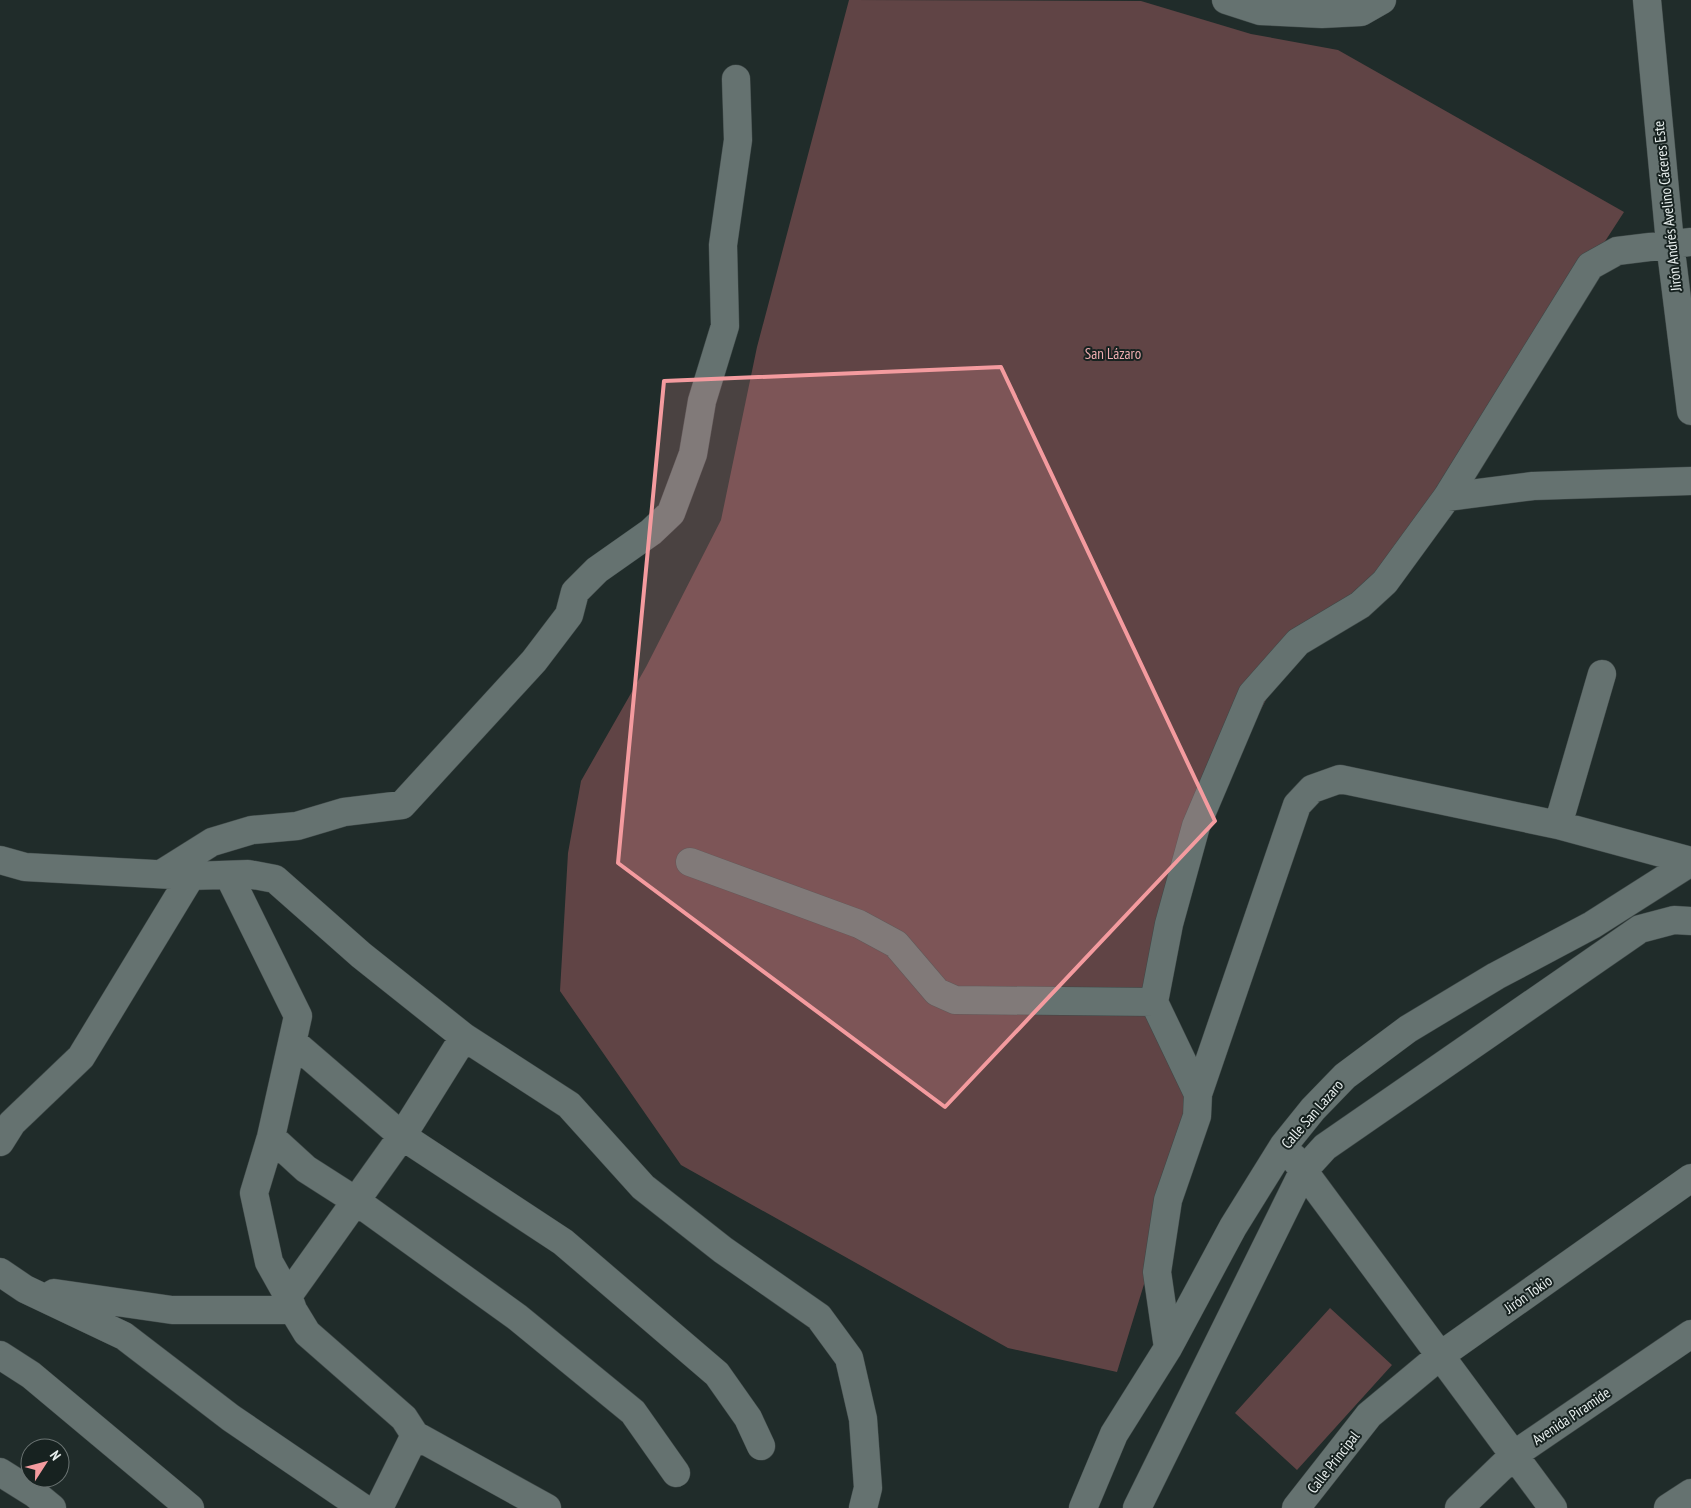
<svg xmlns="http://www.w3.org/2000/svg" width="1691" height="1508" viewBox="0 0 1691 1508" font-family="'PT Sans Narrow',sans-serif">
	<style>
		.green { fill: #604445 }
		.lines { fill: none; stroke-linecap: round; stroke-linejoin: round }
		.minor-casing { stroke: #3f4948; stroke-width: 29 }
		.minor { stroke: #657270; stroke-width: 28 }
		.marked { fill: #f49b9f; fill-opacity: 0.2; stroke: #f49b9f; stroke-width: 4; stroke-linejoin: round }
		.labels { text-anchor: middle; dominant-baseline: central; stroke-width: 4; stroke-linejoin: round; paint-order: stroke }
		.street-label { font-size: 15px; fill: #e9f0ef; stroke: #172220 }
		.park-label { font-size: 15px; fill: #eeadb0; stroke: #172220 }
	</style>
	<rect width="100%" height="100%" fill="#202c2a"/>
	<path class="green" d="M849,0L1141,1L1251,34L1338,50L1624,212L1410,543L1280,673L1197,832L1145,1003L1197,1098L1181,1164L1117,1372L1008,1348L681,1165L560,991L568,853L581,781L646,667L721,520L757,347Z
		M1330,1308L1392,1365L1297,1470L1235,1413Z"/>
	<g class="lines">
		<defs>
			<path id="minor" d="M1226,0L1260,11L1322,14L1361,12L1382,0
				M1647,0L1670,243L1691,411
				M1447,497L1533,486L1691,481
				M1558,825L1602,674
				M0,860L25,867L191,876L248,874L275,879L361,955L464,1037L569,1105L643,1187L723,1250L819,1317L849,1358L863,1419L868,1488L863,1508
				M690,862L859,924L896,944L937,992L955,1000L1154,1002
				M161,874L212,842L252,830L297,826L344,812L402,805L534,661L569,615L575,592L597,570L651,532L671,513L693,454L702,401L725,326L723,245L738,140L736,79
				M229,876L298,1016L271,1137L254,1193L269,1262L288,1296
				M464,1037L402,1136L288,1296L293,1310L307,1333L404,1418L415,1435L547,1508
				M293,1042L402,1136L563,1242L717,1374L748,1418L761,1446
				M1198,1094L1297,805L1312,789L1340,779L1558,825L1691,861
				M271,1137L306,1169L356,1201L517,1317L633,1412L676,1473
				M0,1142L12,1123L81,1057L191,876
				M1294,1158L1553,1508
				M0,1272L25,1289L124,1336L231,1418L363,1508
				M54,1293L172,1310H293
				M1168,1348L1157,1272L1168,1200L1197,1116L1198,1094L1154,1002L1169,924L1196,826L1252,694L1298,642L1360,605L1385,582L1447,497L1590,266L1617,251L1691,242
				M0,1355L31,1375L190,1508
				M0,1472L35,1494L52,1508
				M379,1508L415,1435
				M1083,1508L1114,1434L1168,1348L1233,1227L1284,1145L1313,1109L1345,1076L1408,1029L1496,976L1592,925L1691,862
				M1137,1508L1304,1170L1325,1147L1640,929L1674,920L1691,921
				M1296,1508L1369,1415L1441,1355L1691,1178
				M1459,1508L1515,1454L1691,1334
				M1668,1508L1691,1493"/>
		</defs>
		<use href="#minor" class="minor-casing"/>
		<use href="#minor" class="minor"/>
	</g>
	<path class="marked" d="M1001,367L1215,821L945,1107L618,863L664,381Z"/>
	<g class="labels">
		<g class="street-label">
			<text transform="translate(1667 206) rotate(-96)">Jirón Andrés Avelino Cáceres Este</text>
			<text transform="translate(1312 1114) rotate(-49)">Calle San Lazaro</text>
			<text transform="translate(1528 1294) rotate(-35)">Jirón Tokio</text>
			<text transform="translate(1571 1416) rotate(-34)">Avenida Piramide</text>
			<text transform="translate(1333 1462) rotate(-52)">Calle Principal</text>
		</g>
		<g class="park-label">
			<text x="1113" y="353">San Lázaro</text>
		</g>
	</g>
	<g transform="translate(45 1463) rotate(54)"><circle r="24" fill="#172220" stroke="#6b7473"/>
	<path d="M0-4L9 19L0 12L-9 19Z" fill="#f49b9f"/>
	<text y="-8" font-size="14" font-weight="bold" text-anchor="middle" fill="#e9f0ef">N</text>
	</g>
</svg>
